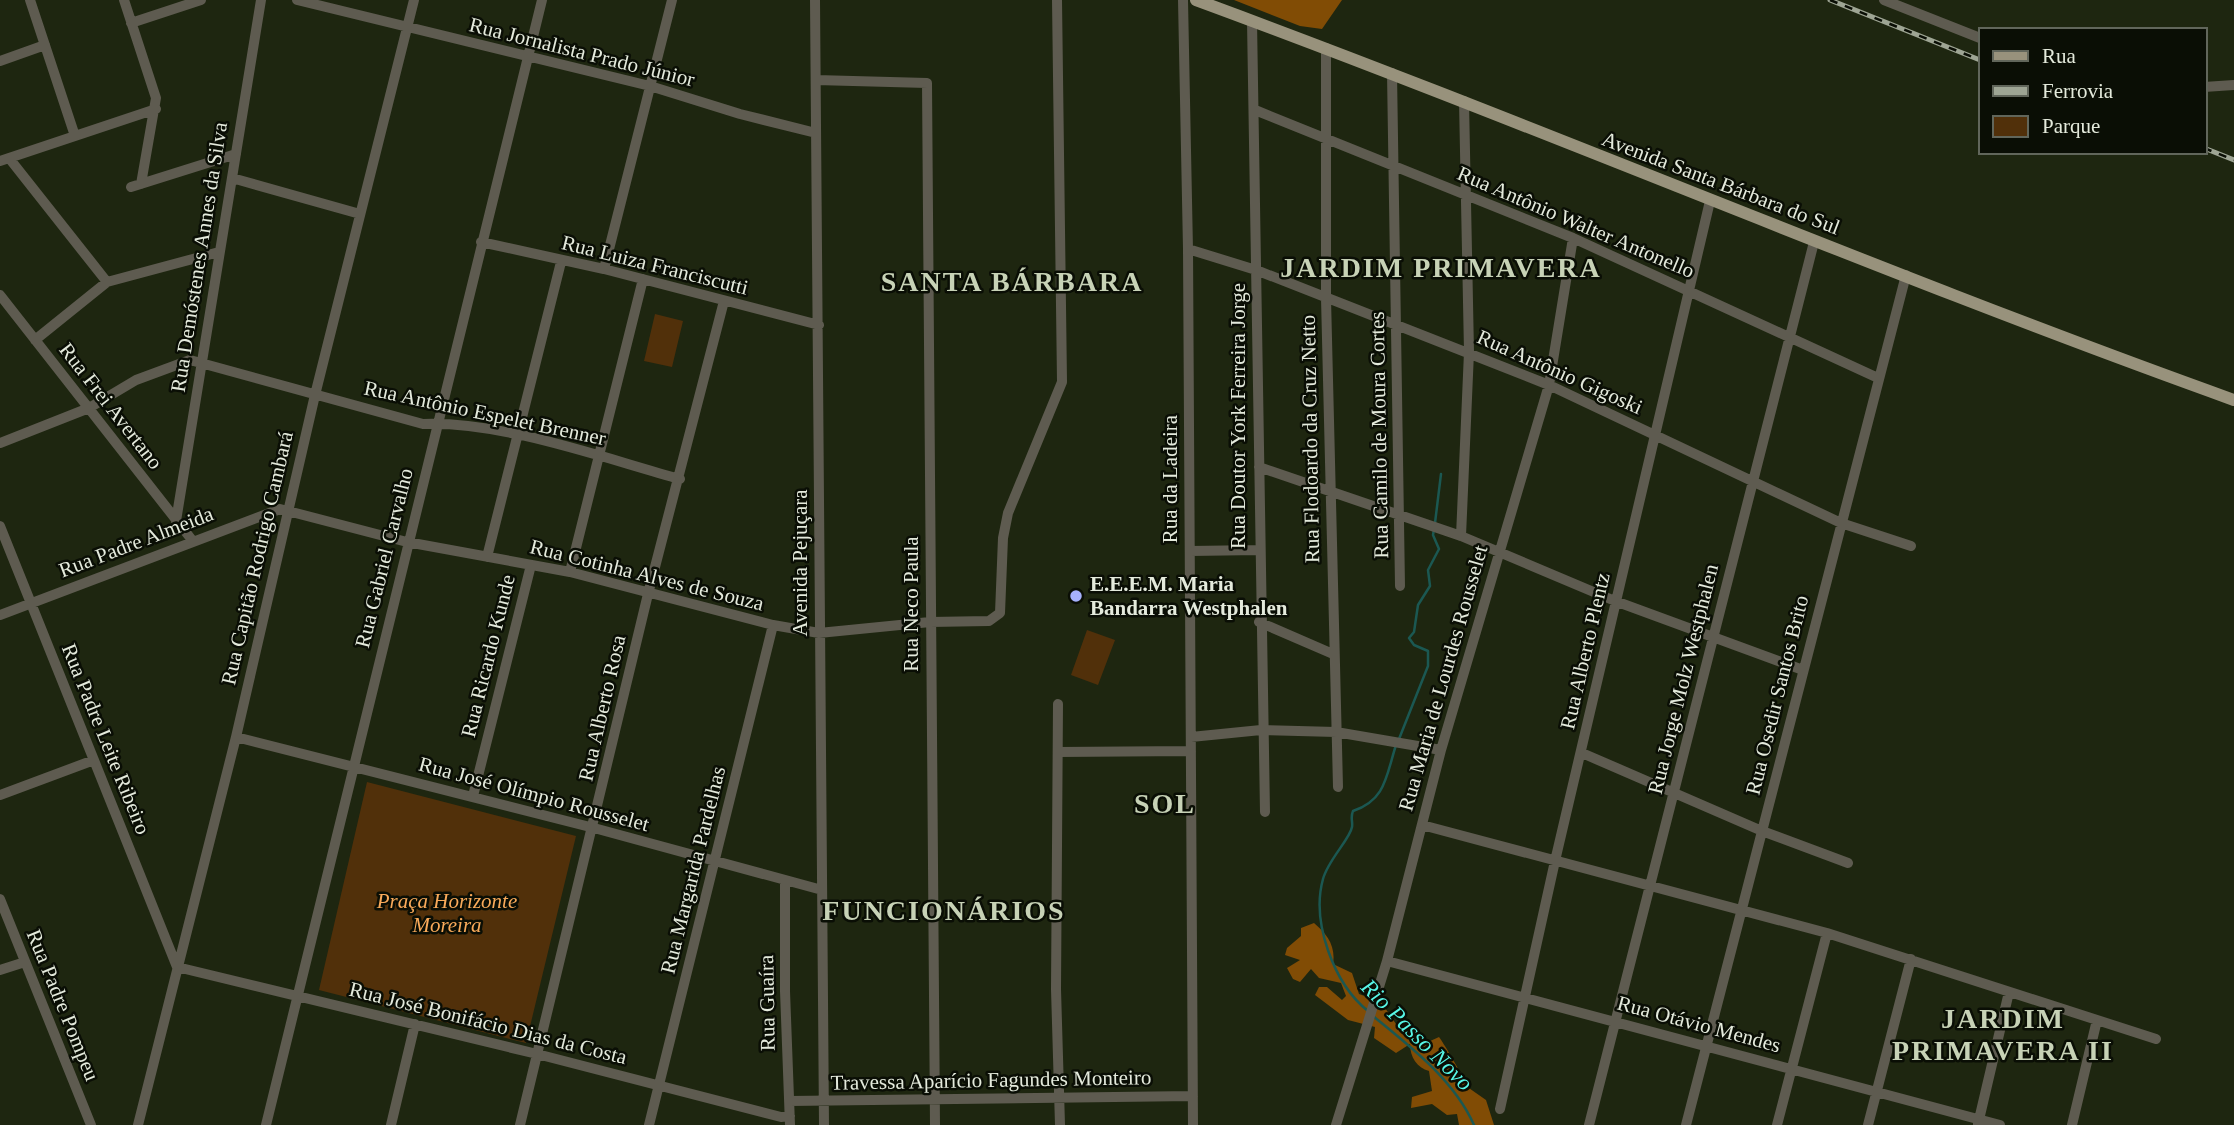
<svg xmlns="http://www.w3.org/2000/svg" width="2234" height="1125" viewBox="0 0 2234 1125" font-family="Georgia,serif">
	<style>
		.green { fill: #51300a }
		.forest { fill: #814c05 }
		.lines { fill: none; stroke-linecap: round; stroke-linejoin: round }
		.stream { stroke: #1b5852; stroke-width: 2.5 }
		.minor { stroke: #5e5b50; stroke-width: 10 }
		.major { stroke: #98927c; stroke-width: 12 }
		.rail-casing { stroke: #9ea594; stroke-width: 5 }
		.rail { stroke: #0a0e05; stroke-width: 2.5; stroke-dasharray: 8; stroke-linecap: butt }
		.poi-dot { fill: #a6b1fc; stroke: #0a0e05; stroke-width: 2.5 }
		.labels { text-anchor: middle; dominant-baseline: central; stroke-width: 5; stroke-linejoin: round; paint-order: stroke }
		.street-label { font-size: 21px; fill: #e4eadc; stroke: #0a0e05 }
		.poi-label { font-size: 21px; font-weight: bold; fill: #e4eadc; stroke: #0a0e05; text-anchor: start }
		.park-label { font-size: 21px; font-style: italic; fill: #f9aa5a; stroke: #0a0e05 }
		.water-label { font-size: 23px; font-style: italic; fill: #57f6e7; stroke: #0a0e05 }
		.district-label { font-size: 28px; font-weight: bold; letter-spacing: 2px; fill: #c7d2b6; stroke: #0a0e05 }
	</style>
	<rect width="100%" height="100%" fill="#1e2610"/>
	<path class="green" d="M655,314L683,321L672,367L644,361Z
		M1087,630L1115,640L1098,685L1071,675Z
		M367,782L576,836L526,1043L319,990Z"/>
	<path class="forest" d="M1234,0H1342L1322,29L1300,26Z
		M1314,923C1327,934 1336,946 1333,964L1352,973L1359,994L1381,1002L1396,1024L1420,1034L1428,1042L1439,1037C1445,1045 1465,1079 1466,1086L1486,1100L1494,1125H1459L1457,1114L1447,1115L1432,1104L1411,1108L1412,1097L1432,1091L1429,1071C1417,1068 1410,1057 1410,1044L1396,1053L1374,1038L1375,1027L1348,1020L1315,995L1319,987H1327L1342,1000L1346,996L1341,983L1319,978L1311,969L1300,982L1293,979L1287,968L1300,960L1285,955L1287,948L1301,936V928Z"/>
	<g class="lines">
		<path class="stream" d="M1435,523L1441,474
			M1399,739L1428,666V651L1414,645L1409,638L1414,632L1418,605L1430,586L1428,570L1439,549L1433,535L1434,529
			M1368,1011C1334,984 1311,922 1323,879C1328,860 1350,839 1352,827C1353,821 1350,818 1353,811C1386,800 1386,776 1396,745
			M1373,1016C1410,1046 1454,1080 1474,1125"/>
		<path class="minor" d="M30,0L75,136
			M124,0L156,98L141,184
			M297,0L650,86L740,114L816,133
			M815,0L824,1125
			M1183,0L1188,249L1193,1125
			M1884,0L1980,38
			M1252,21L1265,812
			M131,23L201,0
			M1326,48V298L1338,787
			M0,61L45,45
			M1392,73L1400,586
			M816,80L927,83L935,1125
			M2204,87L2234,85
			M1255,110L1573,238L1878,378
			M9,158L107,282
			M0,161L156,109
			M232,178L360,214
			M131,187L236,154
			M481,242L604,269L819,325
			M1188,249L1256,270L1549,385L1841,523L1911,546
			M604,269L672,0
			M0,295L192,540
			M35,340L107,282L219,252
			M0,443L89,408L136,380L190,360L423,424C502,421 603,458 680,479
			M1259,467L1461,536L1615,601L1803,670
			M176,521L261,0
			M0,526L177,967L537,1054L781,1117L790,1116
			M1461,536L1469,352L1464,101
			M1190,551L1259,550
			M487,557L561,262
			M570,572L643,279
			M0,615L280,509L407,542L570,572L773,625L819,633L930,622L989,621L1000,613L1003,538L1008,513L1062,382L1057,0
			M1259,622L1333,654
			M1058,704L1056,989L1060,1125
			M236,737L594,828L822,890
			M1191,737L1261,730L1336,732L1441,750
			M1058,752L1191,751
			M1582,753L1762,831L1848,863
			M0,795L94,760
			M473,796L531,565
			M1422,825L1827,933L2156,1039
			M785,881V991L790,1125
			M0,899L91,1125
			M1387,961L2000,1125
			M0,970L25,962
			M789,1101L1193,1096
			M1500,1109L1555,861L1710,201
			M1978,1124L2009,992
			M138,1125L236,737L315,395L414,0
			M266,1125L542,0
			M391,1125L415,1024
			M520,1125L648,594L724,301
			M649,1125L773,625
			M1336,1125L1387,961L1441,750L1549,385L1573,238
			M1589,1125L1814,242
			M1686,1125L1906,275
			M1777,1125L1827,933
			M1868,1125L1911,959
			M2072,1125L2097,1020"/>
		<path class="major" d="M1196,0C1544,128 1885,275 2234,400"/>
		<defs>
			<path id="rail" d="M1830,0L1980,60
				M2204,148L2234,160"/>
		</defs>
		<use href="#rail" class="rail-casing"/>
		<use href="#rail" class="rail"/>
	</g>
	<circle class="poi-dot" cx="1076" cy="596" r="7"/>
	<g class="labels">
		<g class="street-label">
			<text transform="translate(582 52) rotate(14)">Rua Jornalista Prado Júnior</text>
			<text transform="translate(1721 183) rotate(21)">Avenida Santa Bárbara do Sul</text>
			<text transform="translate(1576 222) rotate(23)">Rua Antônio Walter Antonello</text>
			<text transform="translate(199 257) rotate(-81)">Rua Demóstenes Annes da Silva</text>
			<text transform="translate(655 265) rotate(14)">Rua Luiza Franciscutti</text>
			<text transform="translate(1560 372) rotate(24)">Rua Antônio Gigoski</text>
			<text transform="translate(111 406) rotate(52)">Rua Frei Avertano</text>
			<text transform="translate(485 413) rotate(12)">Rua Antônio Espelet Brenner</text>
			<text transform="translate(1238 416) rotate(-90)">Rua Doutor York Ferreira Jorge</text>
			<text transform="translate(1379 435) rotate(-91)">Rua Camilo de Moura Cortes</text>
			<text transform="translate(1310 439) rotate(-91)">Rua Flodoardo da Cruz Netto</text>
			<text transform="translate(1170 479) rotate(-90)">Rua da Ladeira</text>
			<text transform="translate(136 542) rotate(-21)">Rua Padre Almeida</text>
			<text transform="translate(257 558) rotate(-77)">Rua Capitão Rodrigo Cambará</text>
			<text transform="translate(384 558) rotate(-76)">Rua Gabriel Carvalho</text>
			<text transform="translate(800 563) rotate(-90)">Avenida Pejuçara</text>
			<text transform="translate(647 575) rotate(14)">Rua Cotinha Alves de Souza</text>
			<text transform="translate(911 604) rotate(-90)">Rua Neco Paula</text>
			<text transform="translate(1585 651) rotate(-77)">Rua Alberto Plentz</text>
			<text transform="translate(488 656) rotate(-76)">Rua Ricardo Kunde</text>
			<text transform="translate(1443 678) rotate(-74)">Rua Maria de Lourdes Rousselet</text>
			<text transform="translate(1683 679) rotate(-76)">Rua Jorge Molz Westphalen</text>
			<text transform="translate(1777 695) rotate(-76)">Rua Osedir Santos Brito</text>
			<text transform="translate(602 708) rotate(-77)">Rua Alberto Rosa</text>
			<text transform="translate(106 739) rotate(68)">Rua Padre Leite Ribeiro</text>
			<text transform="translate(534 794) rotate(15)">Rua José Olímpio Rousselet</text>
			<text transform="translate(693 870) rotate(-76)">Rua Margarida Pardelhas</text>
			<text transform="translate(767 1003) rotate(-91)">Rua Guaíra</text>
			<text transform="translate(63 1005) rotate(68)">Rua Padre Pompeu</text>
			<text transform="translate(488 1023) rotate(14)">Rua José Bonifácio Dias da Costa</text>
			<text transform="translate(1699 1024) rotate(15)">Rua Otávio Mendes</text>
			<text transform="translate(991 1080) rotate(-1)">Travessa Aparício Fagundes Monteiro</text>
		</g>
		<g class="poi-label">
			<text x="1090" y="584">E.E.E.M. Maria<tspan x="1090" dy="24">Bandarra Westphalen</tspan></text>
		</g>
		<g class="park-label">
			<text x="447" y="901">Praça Horizonte<tspan x="447" dy="24">Moreira</tspan></text>
		</g>
		<g class="water-label">
			<text transform="translate(1417 1035) rotate(45)">Rio Passo Novo</text>
		</g>
		<g class="district-label">
			<text x="1441" y="267">JARDIM PRIMAVERA</text>
			<text x="1012" y="281">SANTA BÁRBARA</text>
			<text x="1165" y="803">SOL</text>
			<text x="944" y="910">FUNCIONÁRIOS</text>
			<text x="2003" y="1018">JARDIM<tspan x="2003" dy="32">PRIMAVERA II</tspan></text>
		</g>
	</g>
	<rect x="1979" y="28" width="228" height="126" fill="#0a0e05" stroke="#61665b" stroke-width="2"/>
	<rect x="1993" y="51" width="35" height="10" fill="#98927c" stroke="#61665b" stroke-width="2"/>
	<text x="2042" y="63" font-size="21" fill="#e4eadc">Rua</text>
	<rect x="1993" y="86" width="35" height="10" fill="#9ea594" stroke="#61665b" stroke-width="2"/>
	<text x="2042" y="98" font-size="21" fill="#e4eadc">Ferrovia</text>
	<rect x="1993" y="116" width="35" height="21" fill="#51300a" stroke="#61665b" stroke-width="2"/>
	<text x="2042" y="133" font-size="21" fill="#e4eadc">Parque</text>
</svg>
